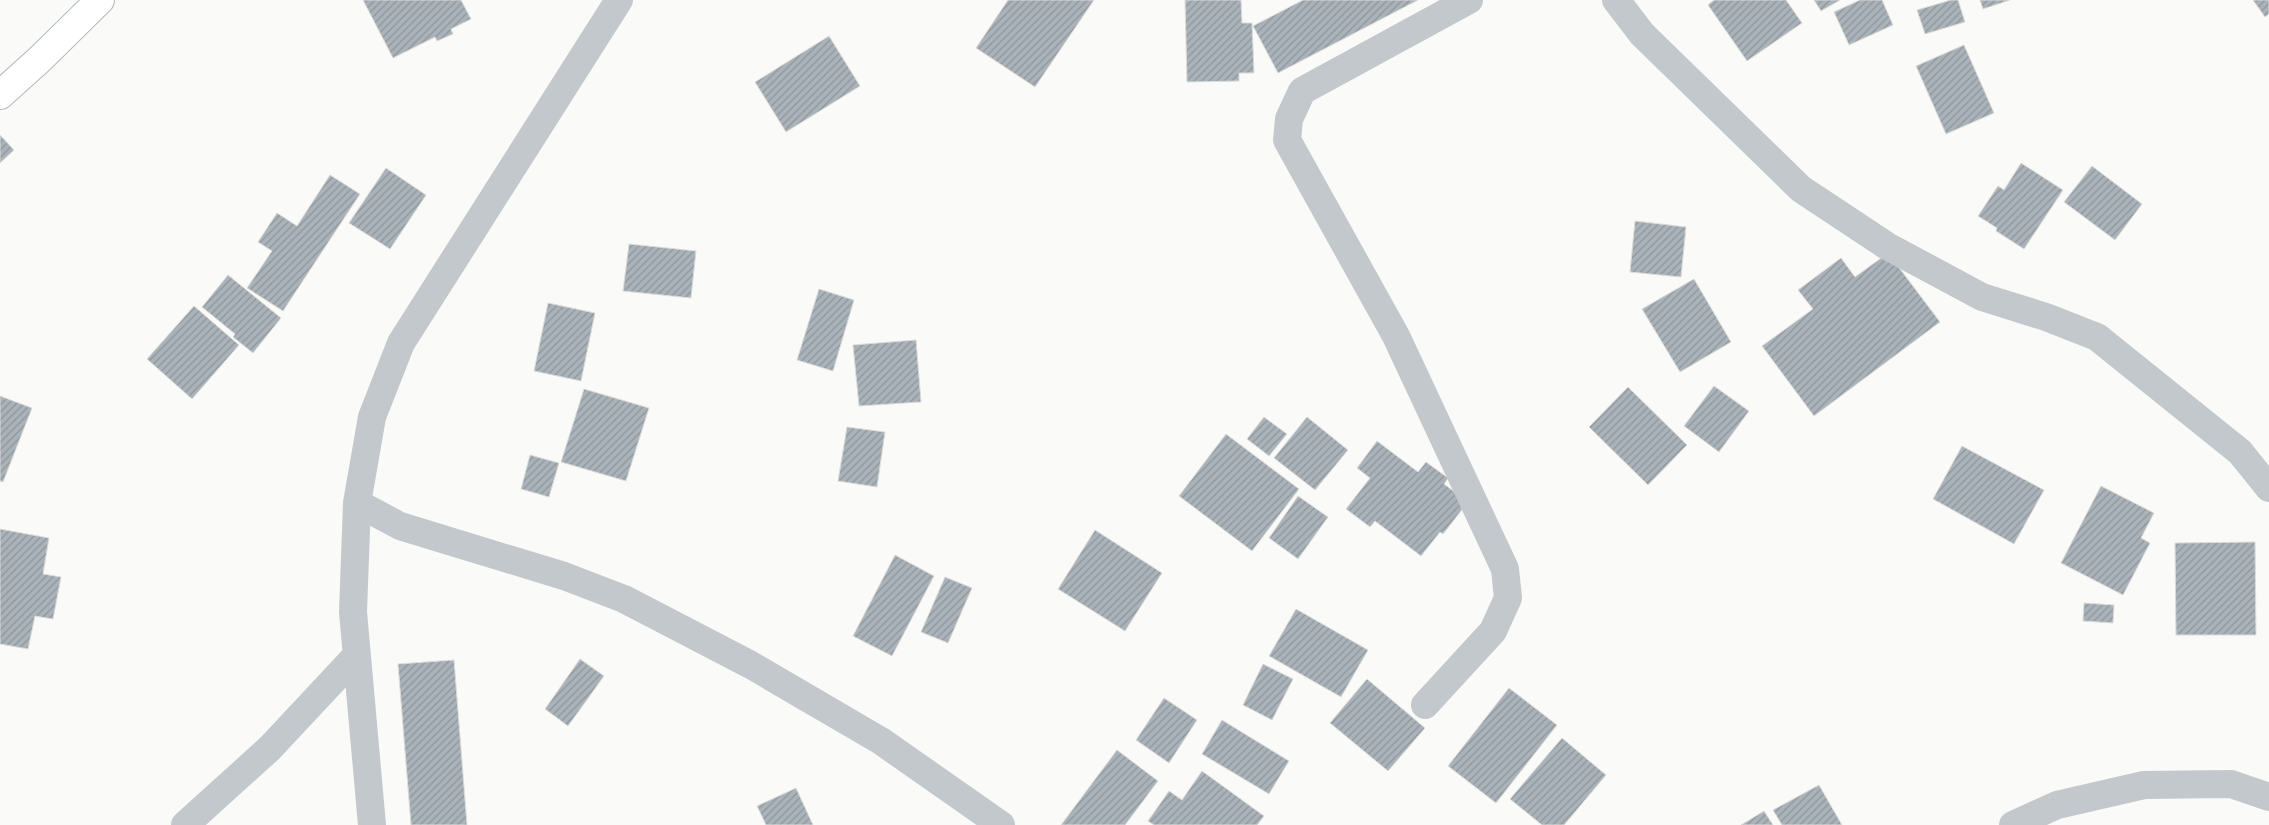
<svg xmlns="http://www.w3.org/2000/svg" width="2269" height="825" viewBox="0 0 2269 825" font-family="Lato,sans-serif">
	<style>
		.building { fill: url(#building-hatch); stroke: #dcdcda }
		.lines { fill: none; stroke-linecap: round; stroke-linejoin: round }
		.secondary-casing { stroke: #b3babf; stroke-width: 30 }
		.street { stroke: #c3c8cc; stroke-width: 28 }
		.secondary { stroke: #fff; stroke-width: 28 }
	</style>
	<defs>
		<pattern id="building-hatch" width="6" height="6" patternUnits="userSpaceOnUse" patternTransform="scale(1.25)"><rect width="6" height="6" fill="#aab3b9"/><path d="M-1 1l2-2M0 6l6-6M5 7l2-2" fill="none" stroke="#8e969c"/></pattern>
	</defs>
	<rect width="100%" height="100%" fill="#fafaf8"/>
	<path class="building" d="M363,0H461L471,19L451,29L453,34L437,41L435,37L393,58Z
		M1008,0H1094L1035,87L976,48Z
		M1185,0H1241L1242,23H1252L1254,73H1239V81L1187,82Z
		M1303,0H1418L1278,73L1253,26Z
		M1714,0H1786L1802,23L1747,61L1708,5Z
		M1814,0H1840L1821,11Z
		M1860,0H1882L1893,25L1849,45L1834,12Z
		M1951,0H1958L1965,22L1925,34L1917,10Z
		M1980,0H2010L1983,9Z
		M2253,0H2269V14L2265,17Z
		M829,36L860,86L786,132L755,82Z
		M1964,45L1994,113L1946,134L1916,66Z
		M0,135L14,150L0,163Z
		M2021,163L2063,190L2024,249L1996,231L1997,228L1978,216L1998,186L2004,190Z
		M2092,166L2142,204L2115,240L2064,202Z
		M386,168L426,195L390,249L349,223Z
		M330,175L360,194L283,311L247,288L272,251L258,242L277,213L297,226Z
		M1635,221L1686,227L1681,277L1630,272Z
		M629,244L696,251L691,298L623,291Z
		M1888,253L1940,322L1814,416L1762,346L1813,309L1798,290L1841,258L1855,277Z
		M228,275L281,318L253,353L233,337L235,334L202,307Z
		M1694,279L1731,342L1680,372L1642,309Z
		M819,289L854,300L833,371L797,360Z
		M548,303L595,313L581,381L534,371Z
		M194,306L239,345L192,399L147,359Z
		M916,340L921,402L859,406L853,345Z
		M1714,386L1749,411L1719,452L1684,426Z
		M1628,387L1687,445L1648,485L1589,427Z
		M584,389L649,408L626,481L561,462Z
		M0,396L32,408L3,482L0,481Z
		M1264,417L1287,434L1269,456L1247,439Z
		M1307,417L1348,450L1315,490L1274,458Z
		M847,427L885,432L877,487L838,481Z
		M1226,434L1299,489L1252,551L1179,496Z
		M1377,441L1418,472L1426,462L1448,478L1444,484L1468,502L1443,534L1440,532L1421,556L1375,521L1370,527L1346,509L1370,478L1357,468Z
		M1962,446L2044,490L2014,544L1933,499Z
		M530,455L559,463L549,497L521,489Z
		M2101,486L2154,513L2141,538L2150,543L2123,595L2061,563Z
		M1298,496L1328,517L1298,559L1269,538Z
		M0,529L49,538L43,574L61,577L53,619L35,616L28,649L0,644Z
		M1095,530L1162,573L1125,631L1058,589Z
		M2255,542L2256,635H2176L2175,543Z
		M895,555L934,576L892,656L853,636Z
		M945,577L972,588L948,643L921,632Z
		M2084,603L2114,605L2113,623L2083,621Z
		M1296,609L1368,650L1341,697L1269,656Z
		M580,659L604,676L568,726L545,709Z
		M454,660L467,825H411L398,664Z
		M1263,664L1293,679L1272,720L1243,705Z
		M1367,679L1425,728L1388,771L1330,723Z
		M1509,688L1557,725L1496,803L1448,766Z
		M1164,698L1197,720L1169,763L1136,740Z
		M1222,720L1289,761L1269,794L1202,754Z
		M1562,738L1606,775L1564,825H1542L1510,799Z
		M1117,750L1158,781L1125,825H1061Z
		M1202,771L1264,816L1257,825H1154L1148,821L1169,791L1182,800Z
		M1819,785L1842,825H1782L1773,810Z
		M796,788L813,825H766L757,806Z
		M1764,811L1773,825H1741Z"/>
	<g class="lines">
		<defs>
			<path id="secondary" d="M0,95L40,59L100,0"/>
		</defs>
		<use href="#secondary" class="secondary-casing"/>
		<path class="street" d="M1616,0L1642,34L1801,189L1887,246L1982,297L2046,317L2097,337L2240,452L2269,488
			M357,503L400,526L564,576L624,599L751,665L881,741L1001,825
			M1425,705L1493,631L1508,598L1505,569L1396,336L1287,140L1289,119L1302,91L1469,0
			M185,825L270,748L356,656
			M372,825L353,612L357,503L372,417L401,343L619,0
			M2013,825L2057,805L2144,785L2231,784L2269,797"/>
		<use href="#secondary" class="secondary"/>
	</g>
</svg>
